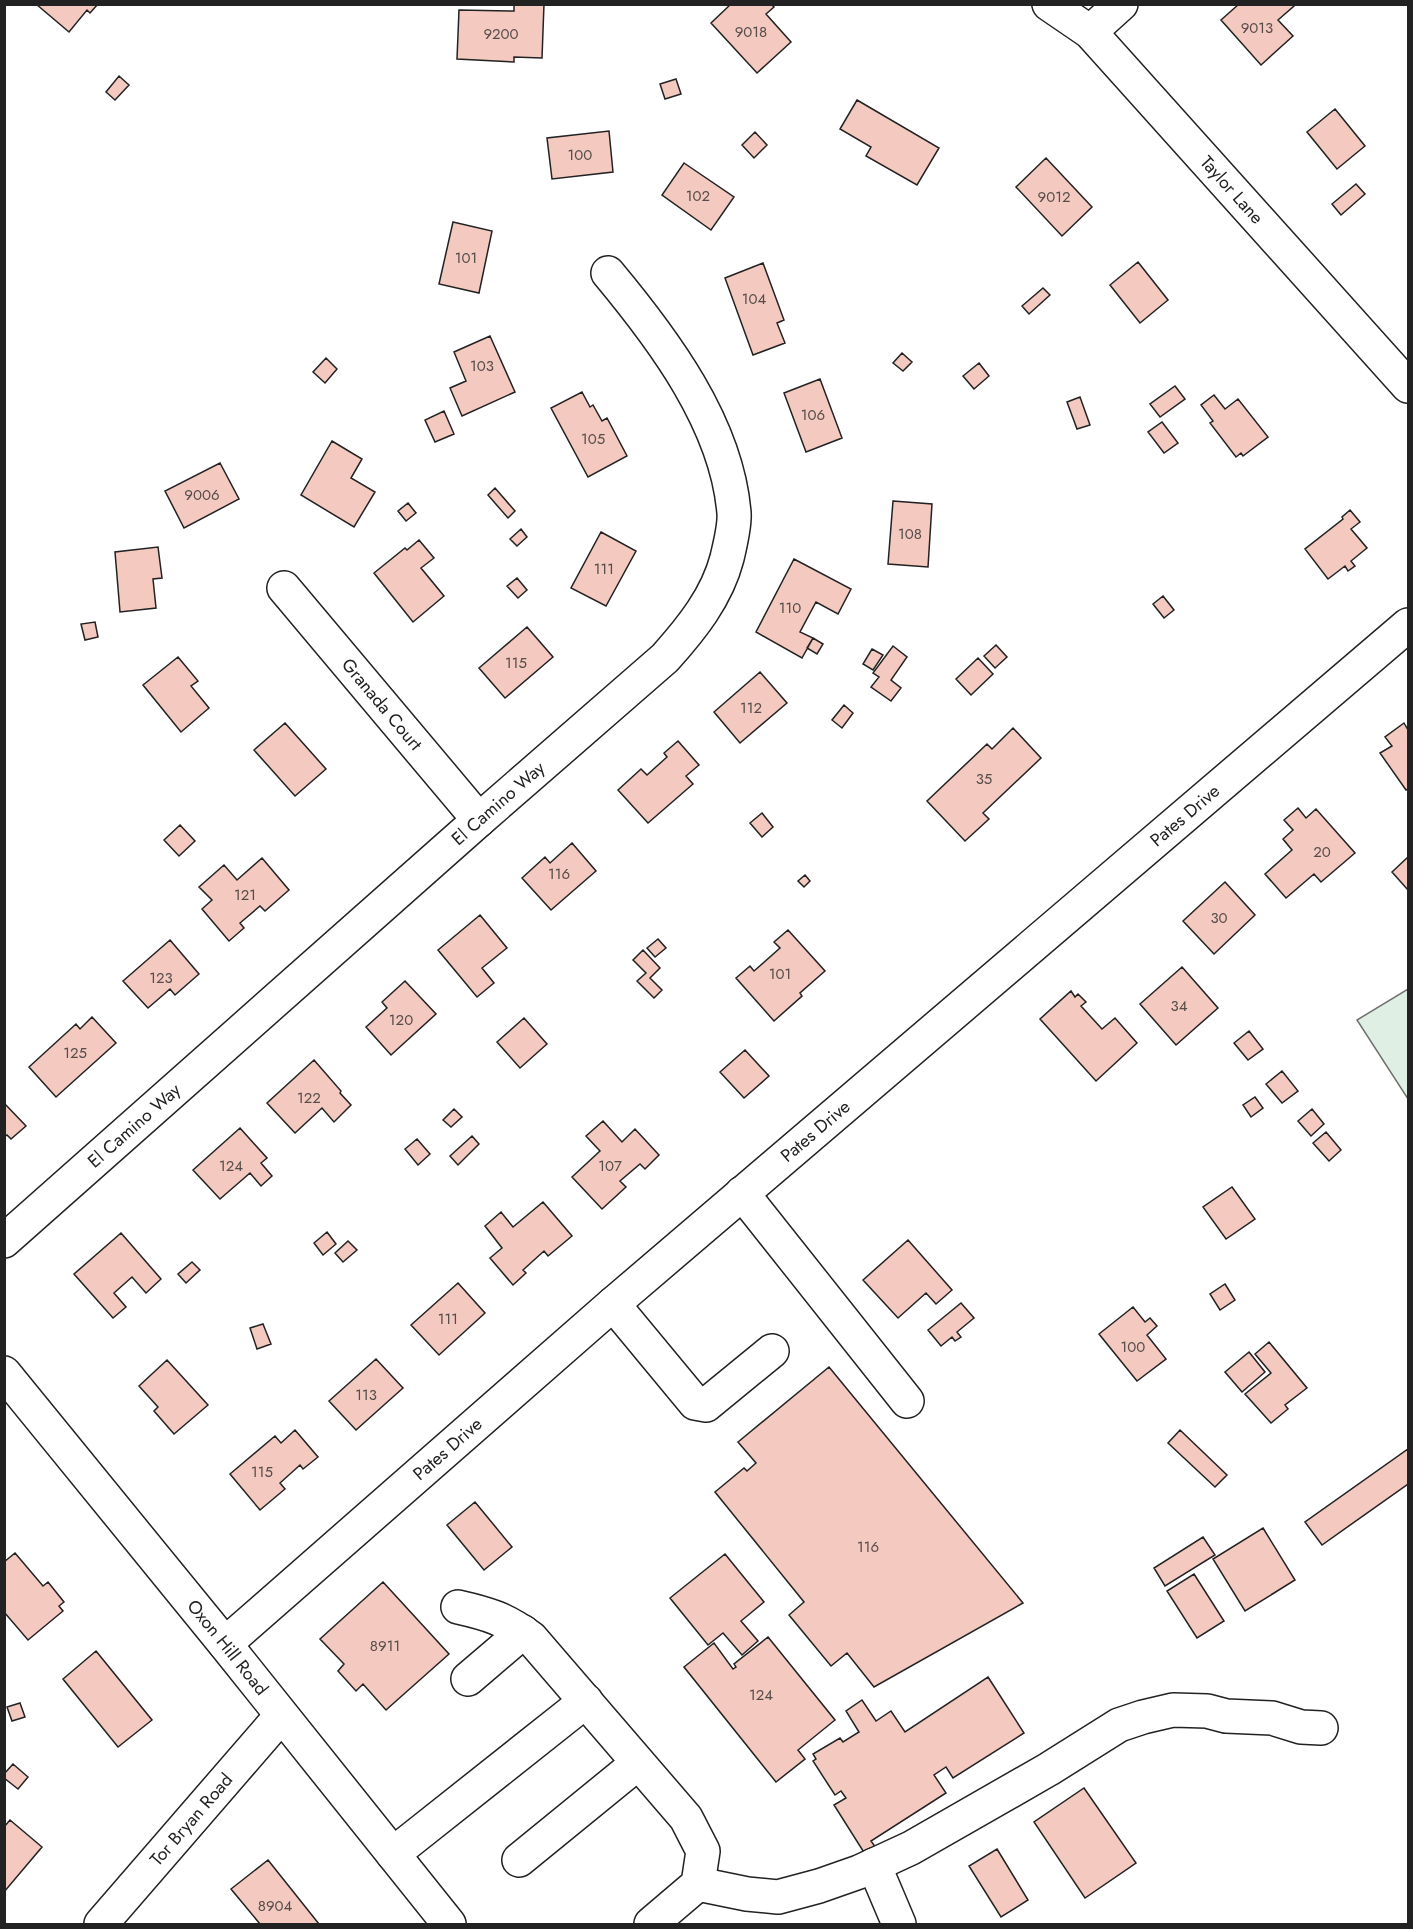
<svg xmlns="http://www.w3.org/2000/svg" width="1413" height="1929" viewBox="0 0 1413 1929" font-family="Jost,sans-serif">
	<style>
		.green { fill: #e0efe3; stroke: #6f6f6f; stroke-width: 1.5 }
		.building { fill: #f3c9c0; stroke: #222; stroke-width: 1.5 }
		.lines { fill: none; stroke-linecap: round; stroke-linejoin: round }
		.minor-casing { stroke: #222; stroke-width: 36 }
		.major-casing { stroke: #222; stroke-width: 36 }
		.minor { stroke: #fff; stroke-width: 33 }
		.major { stroke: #fff; stroke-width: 33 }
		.labels { text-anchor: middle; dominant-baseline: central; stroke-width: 4.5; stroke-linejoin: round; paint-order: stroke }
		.number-label { font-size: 15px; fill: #564c4a }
		.street-label { font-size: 18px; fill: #222; stroke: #fff }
	</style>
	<rect width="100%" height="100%" fill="#fff"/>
	<path class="green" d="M1408,989V1099L1357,1020Z"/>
	<path class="building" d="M36,4H98L90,13L87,10L69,32Z
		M514,4H544L542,58L514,57V62L457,59L459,10L514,11Z
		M731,4H771L774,7L766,14L791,42L757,73L711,23Z
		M1239,4H1293L1294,6L1278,20L1293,36L1261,65L1221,20Z
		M119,76L129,85L115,100L106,92Z
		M676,79L681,94L665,99L660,84Z
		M857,100L939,148L917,185L866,156L871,147L840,129Z
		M1335,109L1365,146L1337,169L1307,132Z
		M609,131L613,172L552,179L547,138Z
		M755,132L767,145L754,158L742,145Z
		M1046,158L1092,207L1062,236L1016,187Z
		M684,163L734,197L711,230L662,195Z
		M1356,184L1365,194L1341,215L1332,204Z
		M453,222L492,231L479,293L439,284Z
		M1138,262L1168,300L1140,323L1110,285Z
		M763,263L784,320L777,323L785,343L753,355L725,278Z
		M1043,288L1050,295L1029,314L1022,306Z
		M490,336L515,392L462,416L450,388L466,381L454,352Z
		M902,353L912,362L903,371L893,363Z
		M326,358L337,369L325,383L313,372Z
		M979,363L989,376L974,389L963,376Z
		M820,379L842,438L806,452L784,393Z
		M1175,386L1185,399L1160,417L1150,404Z
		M582,392L590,407L593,405L602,421L607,418L627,456L588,477L551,408Z
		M1214,395L1225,409L1238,399L1268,437L1243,456L1241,453L1236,457L1210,423L1213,421L1201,405Z
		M1080,397L1090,425L1077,429L1067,402Z
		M444,411L454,434L435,442L425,420Z
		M1162,422L1178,443L1164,453L1148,432Z
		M332,441L362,459L351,478L375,492L354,527L301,495Z
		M220,463L239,499L184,528L165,491Z
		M495,488L515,511L508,518L488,495Z
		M893,501L932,504L928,567L888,564Z
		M408,503L416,513L406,521L398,511Z
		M1350,510L1360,522L1351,529L1367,548L1351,561L1355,566L1348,571L1345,566L1328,579L1305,549L1343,519L1342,517Z
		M521,529L527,537L517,546L510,539Z
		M601,532L636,551L606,606L571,588Z
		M419,540L434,558L421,568L444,596L413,622L374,573L405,548L407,550Z
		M158,547L162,578L153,579L156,608L120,612L115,552Z
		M794,559L851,589L838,614L816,602L800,632L813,638L802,658L756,632Z
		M517,578L527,590L518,598L507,586Z
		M1163,596L1174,610L1164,618L1153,604Z
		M95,622L98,637L85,640L81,624Z
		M527,627L553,657L505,698L479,668Z
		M813,638L823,644L817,654L807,648Z
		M996,645L1007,657L995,668L984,656Z
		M893,646L907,657L891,680L901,688L891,701L871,687L879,677L873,673Z
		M872,649L883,655L873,670L863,664Z
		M178,657L198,681L191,686L209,708L181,732L143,685Z
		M978,658L993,674L971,695L956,679Z
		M760,672L787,703L740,743L714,712Z
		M844,705L853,713L842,728L832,720Z
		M285,723L326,769L295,796L254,750Z
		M1404,723L1408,730V789L1406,790L1380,753L1392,746L1385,737Z
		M1013,728L1041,758L983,813L989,819L965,841L927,801L987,744L992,749Z
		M678,741L699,765L686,776L693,784L648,823L618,790L641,769L647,775L667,757L664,753Z
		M1298,808L1306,818L1316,809L1355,853L1321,882L1314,874L1286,898L1265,874L1292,850L1283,839L1293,830L1284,820Z
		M762,813L773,827L762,837L750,823Z
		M180,825L195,841L179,856L164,840Z
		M572,843L596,871L551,910L522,878L545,857L550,863Z
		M1408,857V890L1392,872Z
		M262,858L289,890L265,911L260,906L240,923L244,928L229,941L202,909L212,900L199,887L224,865L237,880Z
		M805,875L810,881L804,887L798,881Z
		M1225,882L1255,915L1214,954L1183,921Z
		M480,915L507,948L482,968L494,983L477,997L438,950Z
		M788,930L825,971L800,993L802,996L774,1021L736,978L750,966L754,971L780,948L774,942Z
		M658,939L666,948L655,957L647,948Z
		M170,940L199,974L175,995L170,989L148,1008L123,981Z
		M643,950L660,968L650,978L662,990L654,998L637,981L646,973L633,960Z
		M1182,967L1218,1008L1176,1045L1140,1004Z
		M405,981L436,1014L391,1055L366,1027L387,1008L382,1002Z
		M1071,991L1075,997L1078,994L1086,1002L1081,1006L1102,1029L1115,1018L1137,1043L1096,1081L1040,1019Z
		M92,1017L116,1043L56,1097L29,1067L76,1024L80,1029Z
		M524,1018L547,1044L520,1068L497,1042Z
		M1249,1031L1263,1049L1248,1060L1234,1043Z
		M745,1050L769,1076L744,1098L720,1072Z
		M314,1060L341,1091L340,1093L351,1105L334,1122L322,1108L295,1133L267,1103Z
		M1282,1071L1298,1091L1282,1103L1266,1084Z
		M1255,1097L1263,1108L1251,1117L1243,1105Z
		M4,1103L26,1126L11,1139L7,1135L4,1137Z
		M454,1109L462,1117L451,1127L443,1120Z
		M1312,1109L1324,1124L1311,1136L1298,1121Z
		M603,1121L622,1142L635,1129L659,1155L645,1169L640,1164L620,1181L626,1187L602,1209L572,1177L600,1151L586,1136Z
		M240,1128L267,1158L261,1163L272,1176L261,1186L250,1173L220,1199L193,1170Z
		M1326,1132L1341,1150L1329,1161L1313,1143Z
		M472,1136L479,1144L458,1165L450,1156Z
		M417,1139L430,1154L418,1165L405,1149Z
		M1232,1187L1255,1219L1226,1239L1203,1207Z
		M543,1202L572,1236L548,1256L544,1251L523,1270L526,1273L513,1285L490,1258L502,1248L485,1226L501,1212L513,1227Z
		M327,1232L336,1244L323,1255L314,1243Z
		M121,1233L161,1279L146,1293L132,1277L114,1293L126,1307L113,1318L74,1274Z
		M908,1240L952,1290L936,1304L926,1293L898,1318L863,1280Z
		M348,1241L357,1250L343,1262L335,1253Z
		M192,1262L200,1270L186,1283L178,1274Z
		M458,1283L485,1313L439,1355L411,1325Z
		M1225,1284L1235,1300L1220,1310L1210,1294Z
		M961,1303L974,1318L957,1332L961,1337L955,1341L952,1337L941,1346L928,1330Z
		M1133,1307L1145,1322L1150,1318L1157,1326L1147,1335L1166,1359L1137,1381L1099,1334Z
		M263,1324L271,1344L257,1349L250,1328Z
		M1269,1342L1307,1388L1285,1405L1288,1409L1271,1423L1245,1394L1271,1373L1255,1354Z
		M1249,1352L1265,1372L1242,1392L1225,1372Z
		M376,1359L403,1388L356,1430L329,1401Z
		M167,1360L208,1405L174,1434L154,1411L158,1407L139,1386Z
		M829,1367L1023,1603L874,1687L847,1653L831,1666L789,1615L804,1602L715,1492L744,1468L747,1471L756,1463L738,1442Z
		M295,1430L318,1457L303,1469L300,1465L280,1483L285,1489L260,1510L230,1474L275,1436L281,1443Z
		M1180,1430L1227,1475L1215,1487L1168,1443Z
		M1408,1449V1484L1322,1545L1305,1522Z
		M475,1502L512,1547L484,1570L447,1525Z
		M1263,1528L1295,1580L1245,1611L1213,1559Z
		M1203,1537L1215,1555L1165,1586L1154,1568Z
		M15,1553L43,1586L48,1582L64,1602L59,1606L63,1611L28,1640L4,1612V1562Z
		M725,1554L764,1602L741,1621L758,1641L742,1655L723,1633L708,1645L670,1598Z
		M1194,1574L1224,1621L1197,1638L1167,1591Z
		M383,1582L449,1654L386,1710L363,1684L356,1691L338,1671L344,1664L320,1639Z
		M768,1637L835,1720L798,1750L805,1759L776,1782L684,1667L714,1643L733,1669L736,1667L734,1664Z
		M96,1651L152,1720L118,1747L63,1679Z
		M988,1677L1024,1733L953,1778L946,1767L934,1775L946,1793L871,1841L876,1848L865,1854L834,1805L846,1798L841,1791L835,1795L813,1761L816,1759L813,1754L840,1738L843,1742L859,1732L846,1711L862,1700L876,1721L891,1711L905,1732Z
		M20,1703L25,1717L12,1721L7,1707Z
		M13,1764L28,1777L18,1789L4,1778V1774Z
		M1084,1788L1136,1863L1085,1898L1034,1822Z
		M10,1820L42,1847L4,1892V1827Z
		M997,1849L1028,1900L1001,1917L969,1866Z
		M268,1860L319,1924H260L231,1889Z"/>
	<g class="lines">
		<defs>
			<g id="minor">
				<path id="s1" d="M1049,4L1090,32L1408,386"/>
				<path d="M1090,32L1121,4"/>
				<path id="s2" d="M284,588L479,820"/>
				<path d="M742,1193L907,1401"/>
				<path id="s3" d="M4,1241L479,820L665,658C691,629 717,597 727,558C730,545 735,526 734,513C727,424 663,339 608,273"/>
				<path d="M613,1304L695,1403L706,1405L772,1351"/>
				<path d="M458,1607C489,1614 505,1619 531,1638L686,1818L703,1851L698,1884L651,1924"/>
				<path id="s4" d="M225,1644L613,1304L1408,625"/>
				<path d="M468,1679L523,1632"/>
				<path d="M393,1854L586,1701"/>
				<path d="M519,1860L638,1763"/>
				<path d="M874,1865L899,1924"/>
				<path d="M698,1884L747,1894L778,1897L819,1886L859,1872L911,1848L1049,1769L1119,1725L1143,1717L1173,1710L1207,1711L1226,1716L1272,1718L1301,1727L1321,1728"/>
				<path id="s5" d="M101,1924L281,1716"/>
			</g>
			<g id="major">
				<path id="s6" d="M4,1373L225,1644L449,1924"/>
			</g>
		</defs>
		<use href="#minor" class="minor-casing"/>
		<use href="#major" class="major-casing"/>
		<use href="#minor" class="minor"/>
		<use href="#major" class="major"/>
	</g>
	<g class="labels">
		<g class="number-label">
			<text x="1257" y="28">9013</text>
			<text x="751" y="32">9018</text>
			<text x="501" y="34">9200</text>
			<text x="580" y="155">100</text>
			<text x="698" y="196">102</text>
			<text x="1054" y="197">9012</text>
			<text x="466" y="258">101</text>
			<text x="754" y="299">104</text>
			<text x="482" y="366">103</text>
			<text x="813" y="415">106</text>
			<text x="593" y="439">105</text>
			<text x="202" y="495">9006</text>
			<text x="910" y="534">108</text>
			<text x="604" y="569">111</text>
			<text x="790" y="608">110</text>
			<text x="516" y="663">115</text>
			<text x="751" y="708">112</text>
			<text x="984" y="779">35</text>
			<text x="1322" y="852">20</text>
			<text x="559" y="874">116</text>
			<text x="245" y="895">121</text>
			<text x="1219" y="918">30</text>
			<text x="780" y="974">101</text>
			<text x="161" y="978">123</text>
			<text x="1179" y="1006">34</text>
			<text x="401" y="1020">120</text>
			<text x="75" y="1053">125</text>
			<text x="309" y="1098">122</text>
			<text x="231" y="1166">124</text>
			<text x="610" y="1166">107</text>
			<text x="448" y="1319">111</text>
			<text x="1133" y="1347">100</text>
			<text x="366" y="1395">113</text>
			<text x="262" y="1472">115</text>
			<text x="868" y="1547">116</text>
			<text x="385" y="1646">8911</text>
			<text x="761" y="1695">124</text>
			<text x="275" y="1906">8904</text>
		</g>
		<g class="street-label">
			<text stroke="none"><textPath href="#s1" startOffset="262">Taylor Lane</textPath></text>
			<text stroke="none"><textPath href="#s2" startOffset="152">Granada Court</textPath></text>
			<text stroke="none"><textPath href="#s3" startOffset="660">El Camino Way</textPath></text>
			<text stroke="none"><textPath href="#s4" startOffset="1268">Pates Drive</textPath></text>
			<text stroke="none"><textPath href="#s3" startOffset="174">El Camino Way</textPath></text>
			<text stroke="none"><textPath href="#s4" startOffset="782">Pates Drive</textPath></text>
			<text stroke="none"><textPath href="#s4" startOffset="296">Pates Drive</textPath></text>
			<text stroke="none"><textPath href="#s6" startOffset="354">Oxon Hill Road</textPath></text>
			<text stroke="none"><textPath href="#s5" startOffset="138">Tor Bryan Road</textPath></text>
		</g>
	</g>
	<rect width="1413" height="1929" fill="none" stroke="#222222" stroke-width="12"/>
</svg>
